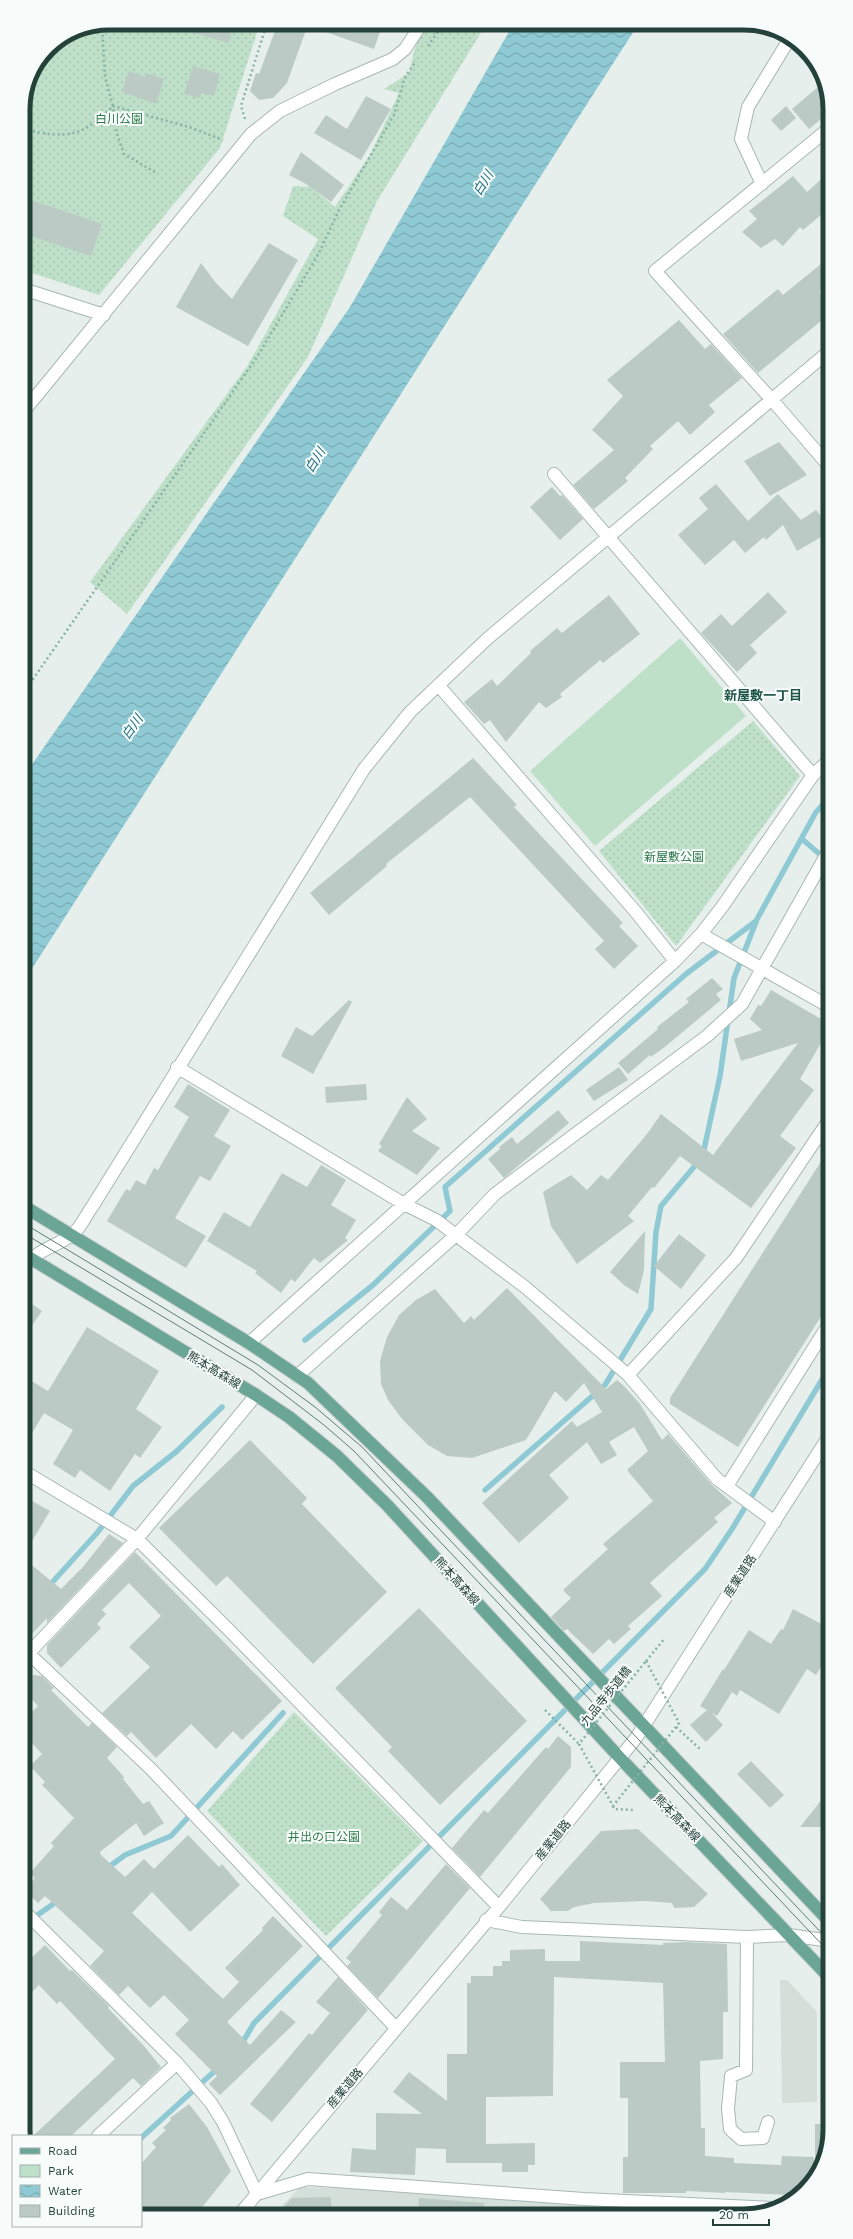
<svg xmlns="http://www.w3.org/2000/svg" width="853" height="2239" viewBox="0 0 853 2239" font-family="'Work Sans','Noto Sans JP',sans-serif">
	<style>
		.built { fill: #d4dfda }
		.green { fill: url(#green-dots) }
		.pitch { fill: #bfe0c8 }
		.water { fill: url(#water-waves) }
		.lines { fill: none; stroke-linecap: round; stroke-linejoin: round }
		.stream { stroke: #8ec9d4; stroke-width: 5.5 }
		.building { fill: #bbcac4 }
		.minor-casing { stroke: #a8b8b2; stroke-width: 14 }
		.major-casing { stroke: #c2cac8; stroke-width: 14 }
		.path { stroke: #86b3a5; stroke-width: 2.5; stroke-dasharray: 2 3; stroke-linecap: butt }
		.minor { stroke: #fff; stroke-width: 12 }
		.major { stroke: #6aa596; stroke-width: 12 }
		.tram { stroke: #5f7d75; stroke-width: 1 }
		.path-bridge { stroke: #86b3a5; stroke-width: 2.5; stroke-dasharray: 2 3; stroke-linecap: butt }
		.labels { text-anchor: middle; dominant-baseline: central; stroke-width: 4; stroke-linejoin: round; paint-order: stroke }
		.park-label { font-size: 12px; fill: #2d7a4b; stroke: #f7fbf9 }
		.street-label { font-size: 12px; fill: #24423a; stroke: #f7fbf9 }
		.water-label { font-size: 13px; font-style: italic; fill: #1c6f80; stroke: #f7fbf9 }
		.neighbourhood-label { font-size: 13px; font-weight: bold; fill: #1f5548; stroke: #f7fbf9 }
		.rim { fill: none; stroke: #24423a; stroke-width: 5 }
	</style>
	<defs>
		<pattern id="green-dots" width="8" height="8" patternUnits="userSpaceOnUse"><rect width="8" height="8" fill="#bfe0c8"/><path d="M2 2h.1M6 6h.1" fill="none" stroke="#a4c1ad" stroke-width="1.8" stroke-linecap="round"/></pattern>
		<pattern id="water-waves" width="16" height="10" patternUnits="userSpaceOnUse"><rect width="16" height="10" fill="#8ec9d4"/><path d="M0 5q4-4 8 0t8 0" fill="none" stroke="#74a5ad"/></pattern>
	</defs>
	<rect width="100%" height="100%" fill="#e6efeb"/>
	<path class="built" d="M780,1980H787L817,2012V2102L782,2103Z
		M300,2187L445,2192L696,2211V2213L279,2215V2209Z"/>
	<path class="green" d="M109,23H260L220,148L99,295L23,270V104L30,76L48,48L76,29Z
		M421,23H487L377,201L308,357L127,614L90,582L248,365L318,239L283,216L293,186L311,187L335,207L371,153L399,93L384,89L409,73Z
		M753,721L800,776L676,946L599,851Z
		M294,1712L423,1841L326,1936L207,1811Z"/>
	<path class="pitch" d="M680,638L746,716L595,846L530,771Z"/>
	<path class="water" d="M514,23H639L24,981V776L350,307Z"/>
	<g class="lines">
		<path class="stream" d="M802,839L824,858
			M703,1154L720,1076L734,978L756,922
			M305,1340L373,1285L450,1211L445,1187L686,974L756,921L816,812L828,799
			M485,1490L605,1385L651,1309L656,1232L661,1206L699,1161
			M48,1587L97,1533L133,1486L177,1451L222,1407
			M106,1869L125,1855L171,1836L283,1713
			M26,1923L59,1900
			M241,2045L254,2023L705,1569L732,1529L829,1368
			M141,2138L218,2068"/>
	</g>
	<path class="building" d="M173,23H234L229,43L173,27Z
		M278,23H288L306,30L287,83L273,98L259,100L250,91L256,73L259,74Z
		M306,23H383L374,49L306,25Z
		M193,66L220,74L214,96L202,93L199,98L184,94Z
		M129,71L145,77L146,73L164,79L156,104L122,92Z
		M824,82L827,87V114L809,129L792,109Z
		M366,96L391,109L361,160L314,133L326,115L347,129Z
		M786,106L796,118L781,131L771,120Z
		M301,152L344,185L331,202L306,184L289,175Z
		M827,174V210L803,230L800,227L783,246L775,239L761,248L742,232L757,219L749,211L793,176L807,192Z
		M31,200L102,224L91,256L23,233V222Z
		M269,243L298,260L248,346L176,307L201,263L216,283L232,299Z
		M827,259V286L819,292L827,301V316L758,373L723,334L778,289L783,295Z
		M679,320L705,349L711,344L742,378L709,405L715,412L690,435L678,421L650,446L653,449L625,478L628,481L594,509L573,485L614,450L592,430L623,396L607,380Z
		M779,442L807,475L770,496L744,461Z
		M716,484L748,521L778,494L801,520L816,510L828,524V533L797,551L783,525L766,540L764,537L745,553L734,540L705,565L678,535L708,509L699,498Z
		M552,487L560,496L562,495L583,519L560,540L530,507Z
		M768,592L787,612L750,645L757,653L737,672L701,633L721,614L732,626Z
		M609,595L640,634L603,663L600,660L560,694L562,697L546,708L539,702L506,742L490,720L484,724L464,702L492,679L497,686L531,653L530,651L557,628L562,633Z
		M473,758L517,805L514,807L623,923L619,926L638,946L614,969L595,949L604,941L470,797L386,864L387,866L329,915L310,893Z
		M712,978L723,989L716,994L721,1000L666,1046L651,1057L650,1055L628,1074L618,1063L658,1029L657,1027L689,1002L686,999Z
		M771,990L828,1023V1031L800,1079L814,1090L780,1136L796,1148L751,1208L680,1156L654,1188L652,1187L628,1216L634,1221L577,1264L551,1226L543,1192L571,1175L587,1190L601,1175L608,1180L647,1134L661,1114L713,1155L798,1043L741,1061L734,1039L762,1030L750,1019L758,1005L761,1006Z
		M349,1000L352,1002L313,1074L281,1056L296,1027L312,1036Z
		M619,1067L628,1080L594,1101L586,1090Z
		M188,1084L230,1110L214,1136L231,1146L210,1181L200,1176L175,1218L206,1236L186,1268L107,1221L126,1189L130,1191L136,1180L145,1185L154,1168L158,1170L189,1117L174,1107Z
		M366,1084L367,1100L326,1103L325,1087Z
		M407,1097L427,1119L412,1131L440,1148L417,1175L378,1151L382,1146L379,1144Z
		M558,1110L569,1123L504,1178L488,1159L500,1149L499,1147L512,1137L517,1144Z
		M829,1149V1304L738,1447L670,1404V1398Z
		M321,1165L346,1180L331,1205L356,1220L345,1238L348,1240L320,1263L314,1258L295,1282L291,1279L281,1293L255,1273L257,1271L207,1241L224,1212L250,1227L282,1173L307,1187Z
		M645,1231L644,1270L638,1294L624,1285L610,1272Z
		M679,1234L706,1255L681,1289L654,1266Z
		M507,1288L606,1389L617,1380L623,1385L640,1404L662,1440L668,1434L711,1484L732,1503L714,1518L718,1522L650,1583L662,1596L628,1626L631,1629L614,1644L609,1639L593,1654L567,1629L564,1631L551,1617L571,1598L563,1590L608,1549L603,1544L653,1501L627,1470L648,1451L634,1427L609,1442L617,1455L601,1464L587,1442L549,1475L569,1498L519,1543L482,1503L572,1421L577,1427L602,1412L584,1383L566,1402L555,1391L526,1440L472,1458L447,1456L428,1445L402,1419L388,1400L381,1384L380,1361L387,1337L399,1315L416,1300L435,1289L464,1323L471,1316L474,1320Z
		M25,1299L42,1311L25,1336Z
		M87,1327L159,1371L136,1409L162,1427L140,1458L135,1454L110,1491L80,1470L75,1478L53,1464L73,1430L44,1413L25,1445V1377L48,1391Z
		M250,1440L307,1498L302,1504L387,1592L313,1664L227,1576L216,1586L159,1528Z
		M25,1497L50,1511L25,1553Z
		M109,1534L123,1543L47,1623V1618L25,1641V1576L33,1566L61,1589L83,1567Z
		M135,1552L282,1701L242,1740L233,1731L216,1749L191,1724L156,1758L131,1732L127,1736L102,1713L150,1667L129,1647L161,1616L129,1583L102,1610L106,1614L97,1624L101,1628L61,1668L47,1653V1645Z
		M419,1608L527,1721L440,1805L388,1751L392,1747L335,1688Z
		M793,1609L829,1628V1642L823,1655L827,1657L816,1675L807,1669L779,1714L740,1690L737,1696L732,1692L717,1716L712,1713L723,1725L706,1742L690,1725L707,1710L700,1706L723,1669L724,1670L749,1630L771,1644L781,1629L783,1630Z
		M33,1675L42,1676L54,1688L51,1690L88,1727L92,1723L117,1747L107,1758L124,1777L123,1779L143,1804L149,1801L164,1823L144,1836L136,1823L100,1852L101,1855L125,1877L144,1859L154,1869L188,1835L219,1867L222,1864L240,1885L190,1932L152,1892L132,1913L223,1999L239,1982L225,1968L263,1930L262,1928L273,1916L303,1946L227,2022L250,2045L281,2010L296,2022L220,2095L209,2084L217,2076L175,2034L189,2020L164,1995L150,2008L128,1986L119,1995L90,1966L104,1951L45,1896L38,1903L26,1892V1888L35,1878L30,1873L54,1846L51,1843L74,1818L42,1785L45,1782L30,1766L42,1754L30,1741L32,1739L25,1732V1718L38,1706L25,1692V1683Z
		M558,1736L571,1747V1767L480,1877L452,1848L484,1810L488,1813L546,1747L548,1749Z
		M751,1761L784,1795L770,1808L737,1774Z
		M830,1789V1827H800Z
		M638,1829L708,1894L694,1907L674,1908L672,1903L645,1901L594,1903L574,1907L568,1911H551L540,1899L601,1831Z
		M446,1864L470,1888L378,1998L347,1966L351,1962L346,1958L382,1915L379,1912L391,1897L407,1910Z
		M580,1941L663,1945V1943L686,1942L727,1944L728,2012H723V2059L700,2061L701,2128H705V2156L734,2158V2163L781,2165L782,2156L814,2157L812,2182L792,2195L725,2192V2193L686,2191V2193H623V2157H628V2098H620V2062H665L663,1983L554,1977L553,2096L486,2097V2144L535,2143V2165H528V2172H502V2163H446V2149L416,2148L415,2175L350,2172L352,2148L376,2150V2113L422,2114L393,2092L409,2072L447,2101V2054H467V1983H471V1976H493V1966H502V1961H510V1950L545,1949V1961H580Z
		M45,1945L70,1971L72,1970L109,2006L108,2008L144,2046L161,2067L141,2086L133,2078L71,2136H33L115,2059L60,2001L57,2004L39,1985L26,1998V1963Z
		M338,1977L368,2010L272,2122L250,2104L309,2033L312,2035L330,2013L316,2002Z
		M189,2104L207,2127L231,2171L196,2215L141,2216V2164L156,2147L152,2143L166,2130L163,2128L171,2120L170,2118Z
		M815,2124H830V2130L817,2168L815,2167Z
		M331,2197V2215H276L292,2198Z
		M419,2198L484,2203L483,2214H418Z"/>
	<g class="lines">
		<defs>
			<path id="minor" d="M827,130L655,271L773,401L828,465
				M762,184L741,139L748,107L790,38
				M23,289L104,315
				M24,411L251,134L280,111L335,84L393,59L405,49L422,23
				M554,474L813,775
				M439,686L635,911L675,961
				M701,934L828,1006
				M177,1067L404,1204L436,1220L525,1287L607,1357L628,1375L717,1479L775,1522
				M25,1265C38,1250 56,1246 72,1235C80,1229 86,1215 92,1207L364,769L410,712L487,639L827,353
				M249,1343L675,961L701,934L722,907L813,775L828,761
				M628,1375L736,1258L829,1120
				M297,1376L456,1235L495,1194L707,1036L742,1004L828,852
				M25,1472L137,1539L228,1629L499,1907
				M727,1486L825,1330L829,1332
				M25,1650L151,1769L396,2028
				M25,1657L137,1539L256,1395
				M26,1913L177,2063L211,2103L223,2122L257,2194L308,2179L584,2199L773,2208
				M486,1920L522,1927L747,1937L789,1935L830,1941
				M747,1937L746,2070L731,2076L728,2109L730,2129L741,2139L763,2138L768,2122
				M98,2136L177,2063
				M239,2215L499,1907L636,1738L829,1436"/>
			<path id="major" d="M25,1207L249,1343L308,1383L427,1497L830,1922
				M25,1255L256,1395L289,1417L337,1456L387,1505L620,1758L830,1978"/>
		</defs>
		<use href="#minor" class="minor-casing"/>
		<use href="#major" class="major-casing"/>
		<path class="path" d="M428,46L444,23
			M245,119L241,106L267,23
			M23,129C67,139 81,138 113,106L105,77L102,24
			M155,172L124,154L117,134L113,106L189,127L223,140
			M24,692L257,357L319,253L338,212L394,115L405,77L416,61
			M646,1661L665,1638
			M545,1710L579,1744
			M676,1727L700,1749
			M613,1806L614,1809L633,1810"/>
		<use href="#minor" class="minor"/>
		<use href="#major" class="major"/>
		<path class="tram" d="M25,1224L258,1365L315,1407L362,1447L830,1942
			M25,1234L252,1370L324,1425L354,1451L830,1953"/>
		<path class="path-bridge" d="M646,1661L679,1723L613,1806L579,1744Z"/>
	</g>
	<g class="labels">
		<g class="park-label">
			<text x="119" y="119">白川公園</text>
			<text x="674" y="857">新屋敷公園</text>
			<text x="324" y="1837">井出の口公園</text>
		</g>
		<g class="street-label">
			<text transform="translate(214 1370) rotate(31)">熊本高森線</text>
			<text transform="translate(740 1576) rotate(-57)">産業道路</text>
			<text transform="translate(457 1581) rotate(48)">熊本高森線</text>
			<text transform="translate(606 1696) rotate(-51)">九品寺歩道橋</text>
			<text transform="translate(677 1818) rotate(46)">熊本高森線</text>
			<text transform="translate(553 1840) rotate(-51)">産業道路</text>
			<text transform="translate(345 2088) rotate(-50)">産業道路</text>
		</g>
		<g class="water-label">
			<text transform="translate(483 183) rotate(-58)">白川</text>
			<text transform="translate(315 460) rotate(-58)">白川</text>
			<text transform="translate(132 727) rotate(-55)">白川</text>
		</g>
		<g class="neighbourhood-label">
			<text x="763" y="695">新屋敷一丁目</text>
		</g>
	</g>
	<path d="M0 0H853V2239H0ZM109 30H744A79 79 0 0 1 823 109V2130A79 79 0 0 1 744 2209H109A79 79 0 0 1 30 2130V109A79 79 0 0 1 109 30Z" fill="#f7fbf9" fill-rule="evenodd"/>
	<path class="rim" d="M109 30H744A79 79 0 0 1 823 109V2130A79 79 0 0 1 744 2209H109A79 79 0 0 1 30 2130V109A79 79 0 0 1 109 30Z"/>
	<rect x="12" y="2135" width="130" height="92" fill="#f7fbf9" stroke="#a3b1ad"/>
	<rect x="20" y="2148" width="20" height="6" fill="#6aa596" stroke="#a3b1ad"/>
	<text x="48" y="2155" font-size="12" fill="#24423a">Road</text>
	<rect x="20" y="2165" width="20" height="12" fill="#bfe0c8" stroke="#a3b1ad"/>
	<text x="48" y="2175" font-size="12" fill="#24423a">Park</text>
	<rect x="20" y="2185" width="20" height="12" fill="url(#water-waves)" stroke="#a3b1ad"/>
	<text x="48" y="2195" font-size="12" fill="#24423a">Water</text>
	<rect x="20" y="2205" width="20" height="12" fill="#bbcac4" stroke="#a3b1ad"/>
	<text x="48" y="2215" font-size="12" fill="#24423a">Building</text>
	<path d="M713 2219v6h56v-6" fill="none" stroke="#24423a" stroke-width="2"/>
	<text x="719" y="2219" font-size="12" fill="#24423a" stroke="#f7fbf9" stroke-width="3" paint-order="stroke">20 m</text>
</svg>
